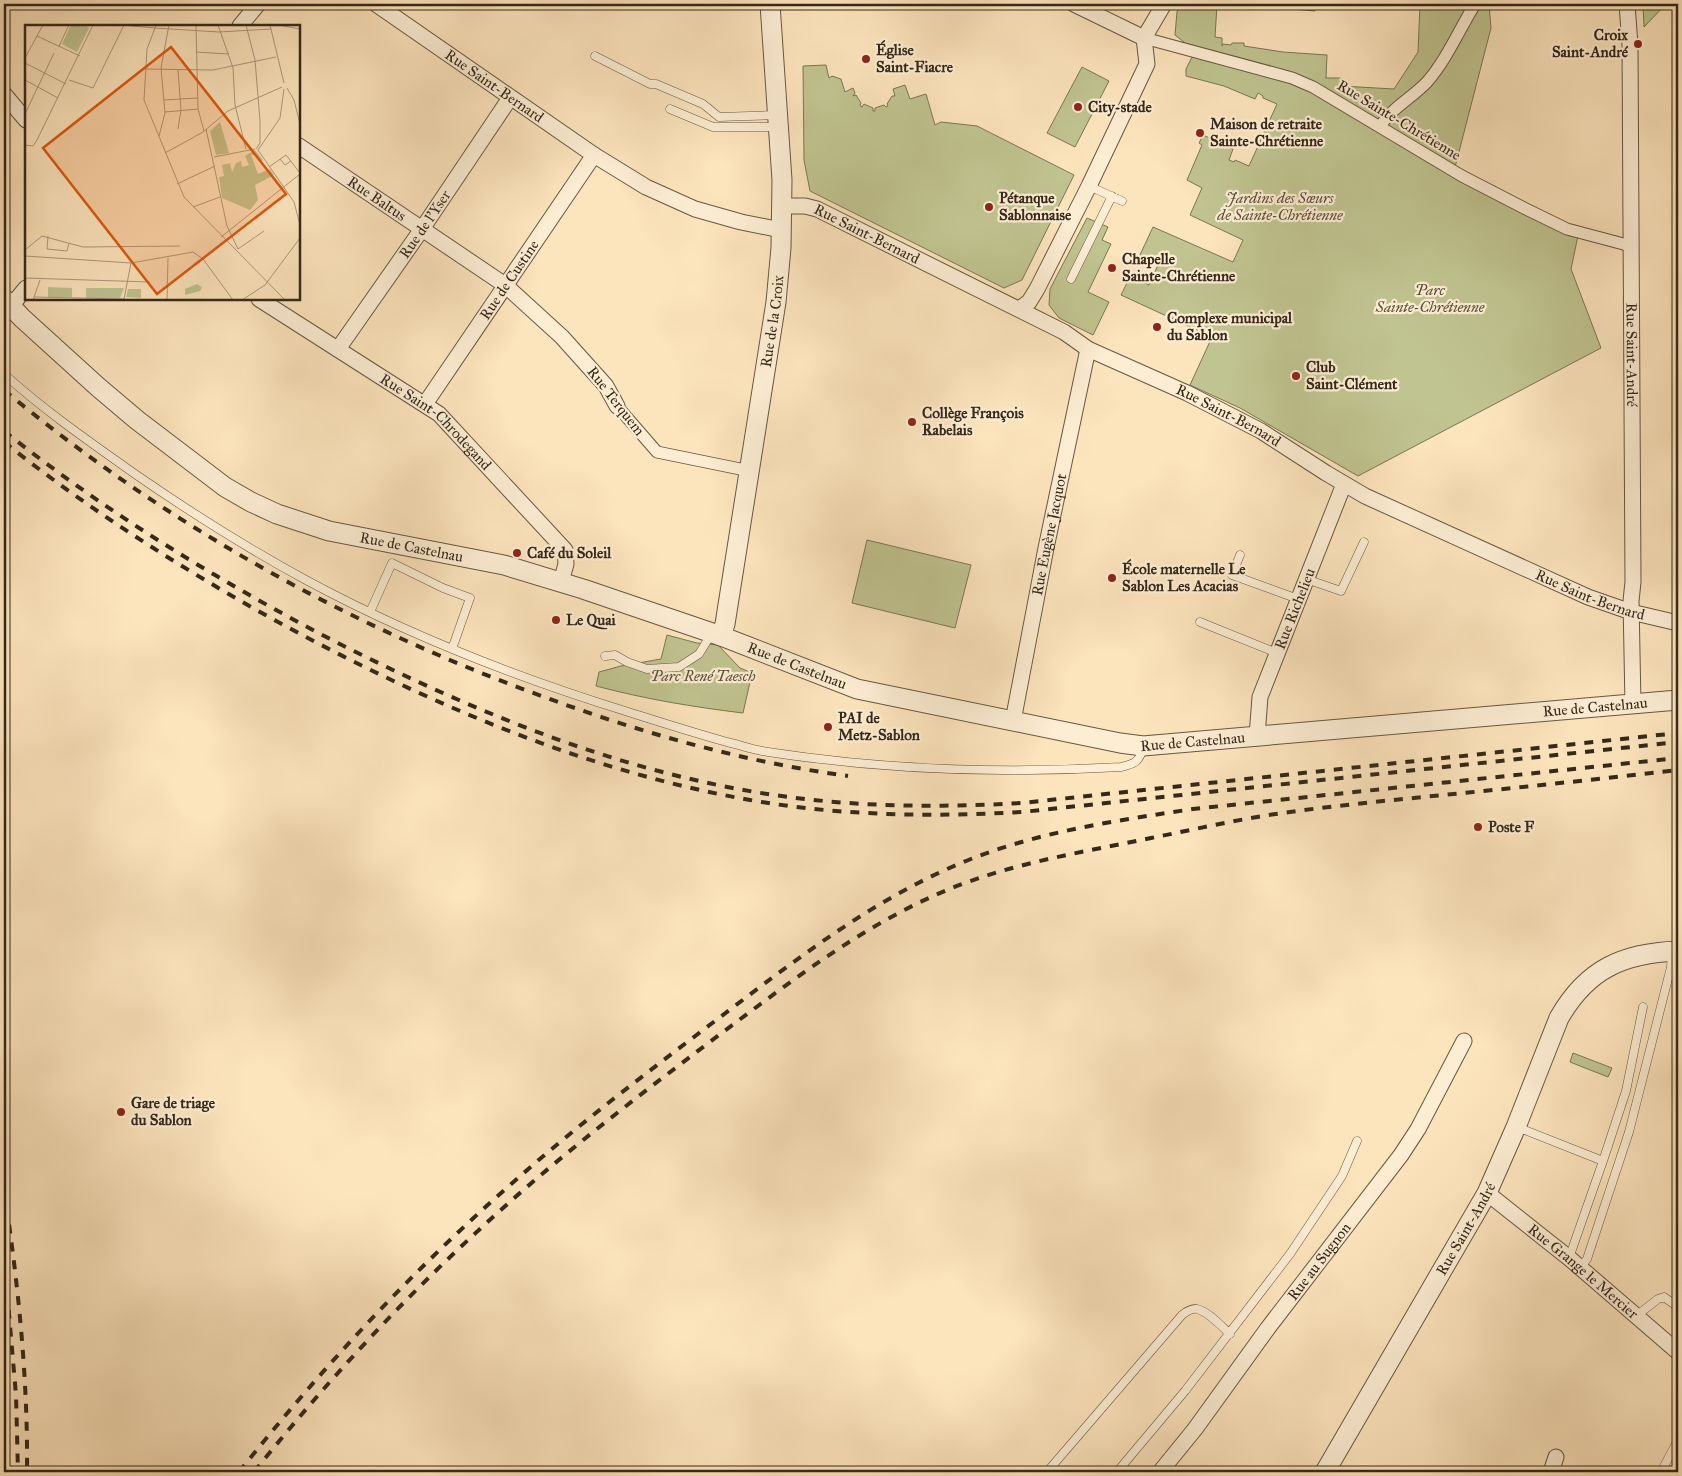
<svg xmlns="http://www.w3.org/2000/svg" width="1682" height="1476" viewBox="0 0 1682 1476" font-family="'IM FELL Great Primer',serif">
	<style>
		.green { fill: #c0c490; stroke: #7a7655 }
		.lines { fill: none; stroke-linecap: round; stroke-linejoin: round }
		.service-casing { stroke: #675742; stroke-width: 9 }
		.pedestrian-casing { stroke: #675742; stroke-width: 13 }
		.minor-casing { stroke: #675742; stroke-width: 17 }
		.tertiary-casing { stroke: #675742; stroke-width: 21 }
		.service { stroke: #fdedd3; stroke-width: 8 }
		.pedestrian { stroke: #fdedd3; stroke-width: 11 }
		.minor { stroke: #fdedd3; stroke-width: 15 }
		.tertiary { stroke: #fdedd3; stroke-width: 19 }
		.rail { stroke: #35281a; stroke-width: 4; stroke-dasharray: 9 9; stroke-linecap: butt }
		.poi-dot { fill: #8f2418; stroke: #fdedd3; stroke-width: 2 }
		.labels { text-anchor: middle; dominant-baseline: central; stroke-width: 4.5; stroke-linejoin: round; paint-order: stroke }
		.poi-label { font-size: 15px; font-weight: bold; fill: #35281a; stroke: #fdedd3; text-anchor: start }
		.street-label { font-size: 15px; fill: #35281a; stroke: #fdedd3 }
		.park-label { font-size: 15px; font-style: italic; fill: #584f38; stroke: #fdedd3 }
		.inset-road { fill: none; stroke: #ac997b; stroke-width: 1 }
		.view { fill: #df570d; fill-opacity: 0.15; stroke: #df570d; stroke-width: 2.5 }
		.inset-edge { fill: none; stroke: #35281a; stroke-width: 2.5 }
	</style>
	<rect width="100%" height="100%" fill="#fce4bc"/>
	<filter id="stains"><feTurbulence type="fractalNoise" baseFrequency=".004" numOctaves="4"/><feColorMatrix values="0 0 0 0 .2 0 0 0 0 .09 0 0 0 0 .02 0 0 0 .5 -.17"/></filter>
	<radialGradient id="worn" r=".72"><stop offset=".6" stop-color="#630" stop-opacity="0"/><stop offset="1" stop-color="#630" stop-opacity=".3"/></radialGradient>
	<path class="green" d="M1180,4H1224L1217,5L1215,37L1222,38V46L1223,44L1231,45L1232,43H1244V46L1283,52L1327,55L1326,78H1341V86L1394,89L1418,52L1420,4H1489L1491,28L1454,171L1579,231L1571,269L1601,348L1358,476L1240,408L1190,385L1212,337L1121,295L1132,273L1136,274L1134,278L1149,285L1158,265L1139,257L1153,227L1233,262L1243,240L1190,215L1202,188L1187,180L1202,145L1199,143L1203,135L1233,149L1229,160L1234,162L1235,160L1249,166L1277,104L1263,98V96L1258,93L1255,99L1224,86L1186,76V69L1195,51L1175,35L1177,12Z
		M1255,4H1315V11L1254,6Z
		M1643,4H1666L1644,27Z
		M826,65L829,78L832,76L841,79L845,92L853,88L855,93L853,96L856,95L861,103L860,106L862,107L864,104L873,108V111H875V108L884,105L886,107L888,106L887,104L892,96H895L893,89L905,85L910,99L926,94L935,125L941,122L977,126L1074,175L1022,280L1004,288L810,191L804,160L803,66Z
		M1082,67L1109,81L1075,147L1047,133Z
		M1087,218L1108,227L1102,240L1111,244L1088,292L1109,302L1093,335L1059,318L1049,305L1050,289Z
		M867,540L971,565L955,628L852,603Z
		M667,635L697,643L718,645L740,668L752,673L743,713C693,707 645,699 596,686L599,672L621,666L661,659Z
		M1573,1053L1612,1068L1608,1077L1570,1062Z"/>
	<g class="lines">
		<defs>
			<path id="service" d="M595,56L650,84H656L703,104L719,117L777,115
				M670,109L713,127H777
				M1089,186L1122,201
				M1071,279L1112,196
				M4,374C45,411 90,442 135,474C190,512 247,548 306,580C406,634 513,676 622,710C657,721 691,732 727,742C740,745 754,750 768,752C885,770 1003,774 1121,767C1135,764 1140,761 1143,747
				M1240,555L1232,575L1298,599
				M1306,579L1341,591L1364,542
				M370,612L392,563L443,588L470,598L452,649
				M1200,622L1277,653
				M605,656L615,655L627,662L647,669L679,667L699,654L707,641L710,633
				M1517,1127L1603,1161L1569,1258
				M1603,1161L1626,1091L1643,1007
				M1580,1268L1587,1259L1629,1132L1671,967L1672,953
				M1636,1316L1658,1299L1664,1297L1678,1307
				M1047,1472L1182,1315C1186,1312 1191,1308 1197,1309C1209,1312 1221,1326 1230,1334
				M1117,1472L1185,1391L1290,1254L1342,1176L1357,1141
				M1661,1472L1678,1440"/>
			<path id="pedestrian" d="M1144,38L1292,78L1313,87L1462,176L1526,209L1567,229L1631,246
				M1380,127C1390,109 1412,98 1427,82C1447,59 1459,30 1475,4
				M617,406L657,452L750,471"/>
			<g id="minor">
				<path id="s1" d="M376,4L594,155L646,187L695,209L741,222L781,230"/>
				<path d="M1074,4L1144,38"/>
				<path id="s2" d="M1627,4L1630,45L1633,582L1631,601L1633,705"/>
				<path d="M240,26L258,4"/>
				<path d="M4,94L26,120"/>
				<path id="s3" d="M299,146L505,285L562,337L606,386L617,406"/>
				<path id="s4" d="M782,206H805L817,209L1064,332L1088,349L1187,393L1261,431L1326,473L1365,496L1588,597L1631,612L1678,623"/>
				<path id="s5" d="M259,299L439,414L565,550L566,564L561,582"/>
				<path d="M11,306L26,288"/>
				<path d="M1019,309L1029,302L1037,289L1089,186L1147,64L1144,38L1164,4"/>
				<path id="s6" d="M338,349L422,229L510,98"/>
				<path id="s7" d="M425,404L594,155"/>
				<path id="s8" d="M1013,721L1046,548L1088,349"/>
				<path id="s9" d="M1257,736L1260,697L1344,484"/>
				<path id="s10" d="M1487,1193L1569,1258L1678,1352"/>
				<path id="s11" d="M1160,1472L1195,1429L1268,1328L1401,1155L1418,1129L1464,1041"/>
				<path d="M1551,1472L1556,1457"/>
			</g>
			<g id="tertiary">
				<path id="s12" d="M4,299L22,318L98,387L137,420L225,487L251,502L277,514L329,531L504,565L583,589L721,636L857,689L1120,743L1143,746L1678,700"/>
				<path id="s13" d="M721,636L725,624L776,302L781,248L782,180L770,4"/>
				<path id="s14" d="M1325,1472L1487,1193L1516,1127L1559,1018C1587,969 1623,953 1678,951"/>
			</g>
		</defs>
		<use href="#service" class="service-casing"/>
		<use href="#pedestrian" class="pedestrian-casing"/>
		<use href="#minor" class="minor-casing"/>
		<use href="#tertiary" class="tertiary-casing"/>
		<use href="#service" class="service"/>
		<use href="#pedestrian" class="pedestrian"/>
		<use href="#minor" class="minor"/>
		<use href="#tertiary" class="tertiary"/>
		<path class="rail" d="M4,390C165,524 350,627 547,698C645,734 745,762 848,776
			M4,431C106,512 217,580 332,640C466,708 606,767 755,792C843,807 933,808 1022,803L1678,733
			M4,442C87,508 176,565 269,617C420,700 580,770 750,800C840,816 932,817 1022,812L1678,742
			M4,1189C18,1283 28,1377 27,1472
			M4,1256L16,1395L18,1472
			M239,1472C321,1369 410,1273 509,1186C575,1127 645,1074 715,1021C793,962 870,901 961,863C1035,832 1114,821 1193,809L1678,758
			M254,1472C323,1386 398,1304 480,1229C555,1159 637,1097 719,1035C797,977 873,917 965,883C1025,861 1088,851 1151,838C1197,829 1243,818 1290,812C1347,804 1405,799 1463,793C1535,786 1607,778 1678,770"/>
	</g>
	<g class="poi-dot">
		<circle cx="1638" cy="44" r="5"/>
		<circle cx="866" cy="59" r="5"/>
		<circle cx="1078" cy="107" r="5"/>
		<circle cx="1200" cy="133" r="5"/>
		<circle cx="989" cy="207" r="5"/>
		<circle cx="1112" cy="268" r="5"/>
		<circle cx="1157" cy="327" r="5"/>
		<circle cx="1296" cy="376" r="5"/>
		<circle cx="912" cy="422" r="5"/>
		<circle cx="517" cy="553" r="5"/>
		<circle cx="1112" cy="578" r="5"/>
		<circle cx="556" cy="620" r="5"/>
		<circle cx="828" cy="727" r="5"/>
		<circle cx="1478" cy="827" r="5"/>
		<circle cx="121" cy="1112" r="5"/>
	</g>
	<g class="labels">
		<g class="poi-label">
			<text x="1628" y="35" text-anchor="end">Croix<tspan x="1628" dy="17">Saint-André</tspan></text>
			<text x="876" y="50">Église<tspan x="876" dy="17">Saint-Fiacre</tspan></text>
			<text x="1088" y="107">City-stade</text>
			<text x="1210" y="124">Maison de retraite<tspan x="1210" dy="17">Sainte-Chrétienne</tspan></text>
			<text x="999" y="198">Pétanque<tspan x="999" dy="17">Sablonnaise</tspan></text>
			<text x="1122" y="259">Chapelle<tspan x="1122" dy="17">Sainte-Chrétienne</tspan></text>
			<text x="1167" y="318">Complexe municipal<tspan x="1167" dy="17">du Sablon</tspan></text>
			<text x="1306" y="367">Club<tspan x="1306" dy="17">Saint-Clément</tspan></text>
			<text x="922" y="413">Collège François<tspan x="922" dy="17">Rabelais</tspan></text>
			<text x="527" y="553">Café du Soleil</text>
			<text x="1122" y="569">École maternelle Le<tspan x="1122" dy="17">Sablon Les Acacias</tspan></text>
			<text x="566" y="620">Le Quai</text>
			<text x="838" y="718">PAI de<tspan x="838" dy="17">Metz-Sablon</tspan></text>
			<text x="1488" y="827">Poste F</text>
			<text x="131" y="1103">Gare de triage<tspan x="131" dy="17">du Sablon</tspan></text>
		</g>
		<g class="street-label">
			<text stroke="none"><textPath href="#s1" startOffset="144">Rue Saint-Bernard</textPath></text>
			<text transform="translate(1399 120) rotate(31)">Rue Sainte-Chrétienne</text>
			<text stroke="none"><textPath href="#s3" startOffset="94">Rue Baltus</textPath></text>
			<text stroke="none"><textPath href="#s6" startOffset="152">Rue de l'Yser</textPath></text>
			<text stroke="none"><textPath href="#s4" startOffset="91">Rue Saint-Bernard</textPath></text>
			<text stroke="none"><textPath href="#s7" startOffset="150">Rue de Custine</textPath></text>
			<text stroke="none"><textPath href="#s13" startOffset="319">Rue de la Croix</textPath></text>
			<text stroke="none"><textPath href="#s2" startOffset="351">Rue Saint-André</textPath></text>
			<text transform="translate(616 401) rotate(52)">Rue Terquem</text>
			<text stroke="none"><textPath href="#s4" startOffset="496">Rue Saint-Bernard</textPath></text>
			<text stroke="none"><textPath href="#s5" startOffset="216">Rue Saint-Chrodegand</textPath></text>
			<text stroke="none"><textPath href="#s8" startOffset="190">Rue Eugène Jacquot</textPath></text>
			<text stroke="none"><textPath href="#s12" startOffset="488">Rue de Castelnau</textPath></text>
			<text stroke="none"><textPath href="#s4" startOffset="901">Rue Saint-Bernard</textPath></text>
			<text stroke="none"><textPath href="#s9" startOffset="134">Rue Richelieu</textPath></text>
			<text stroke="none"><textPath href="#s12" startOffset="892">Rue de Castelnau</textPath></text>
			<text stroke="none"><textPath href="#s12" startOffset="1702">Rue de Castelnau</textPath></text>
			<text stroke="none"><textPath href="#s12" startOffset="1298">Rue de Castelnau</textPath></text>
			<text stroke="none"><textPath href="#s14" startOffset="281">Rue Saint-André</textPath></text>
			<text stroke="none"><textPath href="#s11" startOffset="264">Rue au Sugnon</textPath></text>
			<text stroke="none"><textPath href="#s10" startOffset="124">Rue Grange le Mercier</textPath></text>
		</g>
		<g class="park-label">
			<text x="1280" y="198">Jardins des Sœurs<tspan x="1280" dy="17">de Sainte-Chrétienne</tspan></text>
			<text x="1430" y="290">Parc<tspan x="1430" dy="17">Sainte-Chrétienne</tspan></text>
			<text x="703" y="676">Parc René Taesch</text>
		</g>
	</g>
	<g transform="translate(25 25)">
		<rect width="275" height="275" fill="#fce4bc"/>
		<path d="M46,0H61L64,3L52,27L37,19ZM195,97L204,128L191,130L185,106ZM230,125L238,135L235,137L230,129L226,130L233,149L245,144L249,150L230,160L233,175L225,185L197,173L194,152L199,151L197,140L205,138L207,147L211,138L216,136L217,142L224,140L220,131ZM172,259L177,262L175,266L160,270V264ZM23,262L47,263V272H23ZM61,263H99L95,273H61ZM103,264H116V273L101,272Z" fill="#c0c490"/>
		<path class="inset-road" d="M97,0L130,3L131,0M171,0L173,84L179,106M193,0L208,43L210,80L221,124M221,0L230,35L235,96V118L231,124M245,0L259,58M253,0L275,4M246,4L194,7L130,3L122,24L119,75L159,172L260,275M12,11L55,31M34,21L44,0M171,27L204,29M0,33L18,0M0,38L41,59M120,44L188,45L251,32M0,55L33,73M44,55L68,63L99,0M262,63L269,75L275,99M139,75L172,73M140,87L173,84M0,89L29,28M153,104L156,85L153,45M181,104L202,201L213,224L239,206M134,111L140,88L136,43L144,0M0,120L8,121L12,115L68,0M233,125L269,177L275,200M233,125L255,93L259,64M140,128L178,107L203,86L257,62M189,132L230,124M255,134L260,140L266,136M244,142L261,130L275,148M152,159L190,141M168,182L195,172M23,211L22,224L42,226L44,218M196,212L275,149M0,225L17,211L58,222L155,221M0,231L106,238L168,227L178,234L208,275M0,253L125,257M9,272L99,274M99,274L106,238M8,275L15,255M142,275L143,233M217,275L240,260L275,213"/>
		<path class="view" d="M146,22L261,169L132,269L18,123Z"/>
		<rect width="275" height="275" class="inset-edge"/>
	</g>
	<rect width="1682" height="1476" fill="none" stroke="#fce4bc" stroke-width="20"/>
	<rect x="5" y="5" width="1672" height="1466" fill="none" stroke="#35281a" stroke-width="2.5"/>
	<rect x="10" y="10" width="1662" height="1456" fill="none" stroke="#35281a"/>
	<rect width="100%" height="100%" filter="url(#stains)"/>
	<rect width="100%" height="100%" fill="url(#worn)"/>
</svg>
